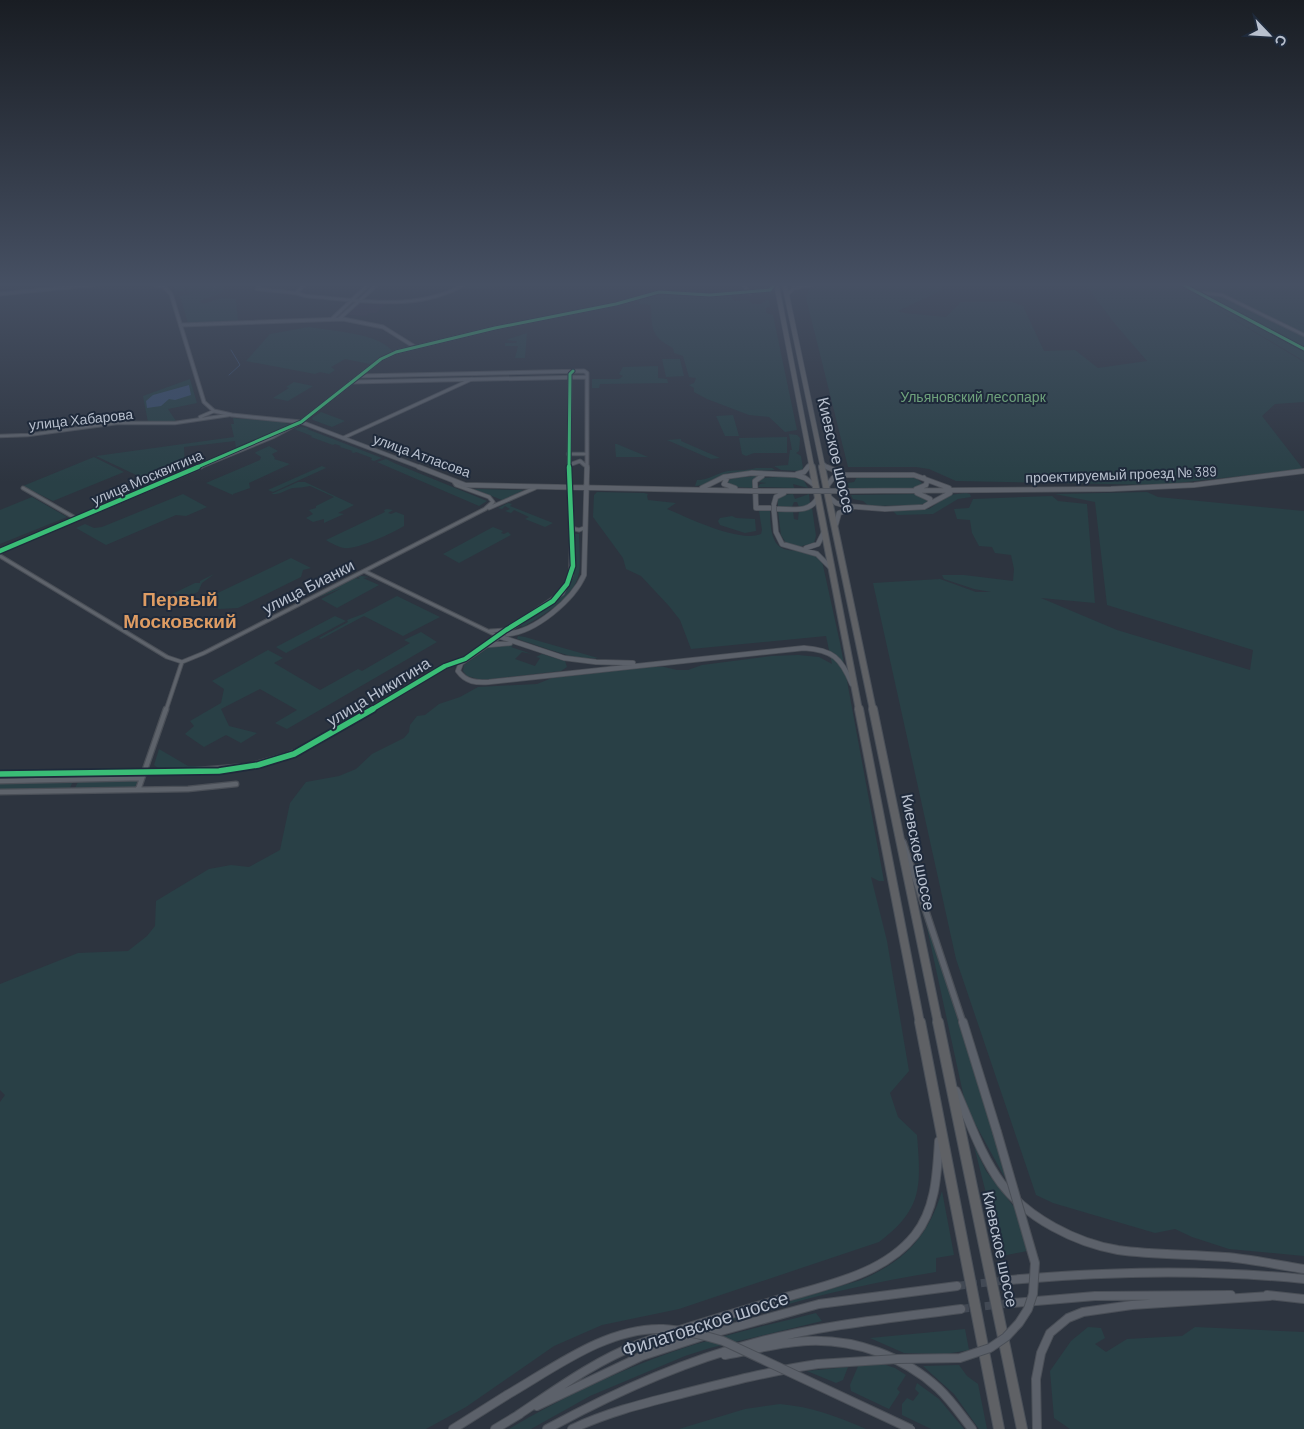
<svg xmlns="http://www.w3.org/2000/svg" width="1304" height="1429" viewBox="0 0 1304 1429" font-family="Barlow,sans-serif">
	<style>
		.medical { fill: #353344 }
		.green { fill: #294046 }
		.water { fill: #394d6b }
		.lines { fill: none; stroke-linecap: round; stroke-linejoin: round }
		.stream { stroke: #394d6b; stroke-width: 1 }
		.secondary-tunnel { stroke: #424954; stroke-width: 8; stroke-dasharray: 8 4; stroke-linecap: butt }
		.street-far2-casing { stroke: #4a4f57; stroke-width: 4.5 }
		.street-far1-casing { stroke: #4a4f57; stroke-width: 5 }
		.street-casing { stroke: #4a4f57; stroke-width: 7 }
		.secondary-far3-casing { stroke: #4a4f57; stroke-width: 5 }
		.secondary-far2-casing { stroke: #4a4f57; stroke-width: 6 }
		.secondary-far1-casing { stroke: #4a4f57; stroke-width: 8 }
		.secondary-casing { stroke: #4a4f57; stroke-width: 10 }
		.highway-far3-casing { stroke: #4a5059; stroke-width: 6 }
		.highway-far2-casing { stroke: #4a5059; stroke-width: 8 }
		.highway-far1-casing { stroke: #4a5059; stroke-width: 10 }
		.highway-casing { stroke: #4a5059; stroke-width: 12 }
		.street-far2 { stroke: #5e636b; stroke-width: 2.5 }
		.street-far1 { stroke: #5e636b; stroke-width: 3 }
		.street { stroke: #5e636b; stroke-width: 4.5 }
		.secondary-far3 { stroke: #5c616a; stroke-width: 3 }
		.secondary-far2 { stroke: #5c616a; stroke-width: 4.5 }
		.secondary-far1 { stroke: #5c616a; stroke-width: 5.5 }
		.secondary { stroke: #5c616a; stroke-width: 8 }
		.highway-far3 { stroke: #5f6165; stroke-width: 4.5 }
		.highway-far2 { stroke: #5f6165; stroke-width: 6 }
		.highway-far1 { stroke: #5f6165; stroke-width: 8 }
		.highway { stroke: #5f6165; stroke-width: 10 }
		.secondary-bridge-far1-casing { stroke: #4a4f57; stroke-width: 6; stroke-linecap: butt }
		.secondary-bridge-casing { stroke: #4a4f57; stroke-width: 10; stroke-linecap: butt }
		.secondary-bridge-far1 { stroke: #5c616a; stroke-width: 4.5 }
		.secondary-bridge { stroke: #5c616a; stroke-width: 8 }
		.cycleway-far2-casing { stroke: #1f2a3b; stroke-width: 5 }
		.cycleway-far1-casing { stroke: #1f2a3b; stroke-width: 7 }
		.cycleway-casing { stroke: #1f2a3b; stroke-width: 9 }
		.cycleway-far2 { stroke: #3abd76; stroke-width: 3 }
		.cycleway-far1 { stroke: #3abd76; stroke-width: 4.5 }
		.cycleway { stroke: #3abd76; stroke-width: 5.5 }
		.labels { text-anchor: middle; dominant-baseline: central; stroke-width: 4; stroke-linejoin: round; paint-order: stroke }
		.far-park-label { font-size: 14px; fill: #6ea17b; stroke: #1f2a3b }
		.far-street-label { font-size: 14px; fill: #b8c0ce; stroke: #1f2a3b }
		.street-label { font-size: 16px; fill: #b8c0ce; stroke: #1f2a3b }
		.quarter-label { font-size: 19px; font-weight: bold; fill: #de9c63; stroke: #1f2a3b }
		.near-street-label { font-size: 19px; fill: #b8c0ce; stroke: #1f2a3b }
	</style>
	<rect width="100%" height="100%" fill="#2d343f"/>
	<path class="medical" d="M360,303H366L386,304L376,313H370L366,316L348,315Z"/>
	<path class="green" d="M163,282H174L177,286L175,282H241L223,287L222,293L199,301L204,304L220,298L236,299L238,321L188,323L180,296L190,295L187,287H185L186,290L176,291L173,286Z
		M472,282H605L606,286L564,283L465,289Z
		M836,282H941L942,290L898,311L904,313L946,317L961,302L1009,301L1023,306L1044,351L1075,350L1098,368L1147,361L1115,324L1084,283L1050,282H1304V324L1296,321L1304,325V361L1201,300L1304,362V402L1275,404L1262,416L1303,469L1160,485L956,481L929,469L916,467H848L806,298L809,289Z
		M660,292L706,296H731L734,301L749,300L752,304H761L766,300H769L770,307L766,308V313L773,315L797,430L785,432L769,417L749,415L707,399L694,392V388L689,385L694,383L696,378L689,377L683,356L674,353L673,348C650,336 652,328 651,305L640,304L638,300Z
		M309,327C332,331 380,333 393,352L370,364L345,359L331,367L335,370L329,374L320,372L315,374L246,361L270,334Z
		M527,333L525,358H515L518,346H505V343H516L517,341L506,340Z
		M662,359H680L684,376L666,377Z
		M658,366V378L667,379L668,383L600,384L599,388H592V379H619L623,376L619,374L623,367Z
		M190,379L197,403L168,409L176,421L148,422L143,396Z
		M294,382L313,386L288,401L273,398L289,388L286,387Z
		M321,412L345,421L332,427L313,420L312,418Z
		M733,415L739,436H725L716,416Z
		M233,418L283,422L291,425L238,448H236L235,441L184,447L185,469L153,483L96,456L234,437L231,424H234Z
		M300,427L309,428L307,429L382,458L374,461L371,460L372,458L356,452L354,453L351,452L353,451L340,447L341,446L335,444L333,445L311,437L312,436L294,429Z
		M789,434L797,435L800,438L799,451L796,453L801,456L803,468L800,471L781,470L774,466L788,465L790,450H792Z
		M787,437V453H754L746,456L742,454L739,438Z
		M681,439V441L720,458L711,459L667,440Z
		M615,444H617L648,457H616Z
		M269,446L278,451L272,454L275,458L274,459L290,464L249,483L250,488L233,494V495L206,483L260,460L261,457L255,453L256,452Z
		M94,457L124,472L53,501L23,486Z
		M386,459L394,463L487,501L479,506L377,462Z
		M322,466L326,468L273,492L268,490Z
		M756,468H772L775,470L728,473L703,485L695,486L697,480C709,480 717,473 728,471C738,470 746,471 756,468Z
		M757,476L753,480V488L737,487L727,482L732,478Z
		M792,476L803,479L808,488L793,484L794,488L758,487L760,484L766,483L758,482L761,478Z
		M857,477H910L917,479L922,483L918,487L912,488L849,489L848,483L854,482Z
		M298,482H305L354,505L338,513L344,514L324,523V519L313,522L306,518L313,514L309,510L316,508V506L334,497L310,486C304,487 298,488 293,488C285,490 280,495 271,494Z
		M474,489L522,490V491L502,500Z
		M597,492L644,493L648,494L647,496L648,500L676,503L667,509C689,518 739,543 761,534L762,530L759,511H770C770,572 800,537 822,561L840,643L884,881H879L871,877L887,941L909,1071L890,1093L898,1117L917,1135C921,1186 923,1209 879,1242L679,1309L602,1325L554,1346L466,1407L426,1429H0V1102L5,1095L0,1090V984L78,953L128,951L147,936L155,926L156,901L209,869L231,865L249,867L280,850L290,803L306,782L339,776L356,769L372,754L404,738L409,732L410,725L417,716L425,715L439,704L460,697L478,687L537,684L552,678L650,667H664L677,670H688L702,665L771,656L798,655L819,657L832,664L826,636L691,649L680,620L669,606L641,576L626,569L623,558L593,517L594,495Z
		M1147,492L1158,497L1304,511V1256L1229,1249L1192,1237L1175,1229L1155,1233L1053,1203L1036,1195L956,959L873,583L940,579L976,592H991L974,589L944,579L942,575H964L1013,581L1014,569L1011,555L995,553L992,547L979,546L972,533L970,520L957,519L954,509L969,508L973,499L1052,496L1058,501L1087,504L1095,603L1041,598L1117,630L1250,670L1253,650L1107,605L1095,502L1055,494Z
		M966,493L970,494L971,497L958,499L933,514L897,515L893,511L929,509L949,495Z
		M183,494L207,507L186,516L176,515L106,545L76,528L85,524L94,528L102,527Z
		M793,494L795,499L809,494L810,504L807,506L799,507L797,502H794L792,507H778V498L783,495Z
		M915,494L927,499V502L921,505L869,506L863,501L853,499L851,495Z
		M32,497L67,517L0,544V510Z
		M508,503L512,504L510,506L553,523L545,527L525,519L529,517L514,510L511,513L505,511L510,509L505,506L502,509L498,508Z
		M812,508L816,536L814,543L798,547L786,543L781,535L778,511H793L794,519L798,520L799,510Z
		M387,509L393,510L388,513L391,514L396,512L404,515V526C393,533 356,550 344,548C338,547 331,543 326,540L385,512L384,510Z
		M732,516L736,518L755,519L756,531L745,533L720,525L718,521L720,518Z
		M493,527L503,531L501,533L504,534L508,532L511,535L459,563L443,554Z
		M575,534H579C579,546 581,561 579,573C574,599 544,614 523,627L520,625C540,613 570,599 574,573C576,560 575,546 575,534Z
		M291,558L311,568L303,570L301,577L238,608L219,609L203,600Z
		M214,574L202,583L198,592L193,594L191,593L187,599H192L186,602L178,600L183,599L170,595L195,583H200V581Z
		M361,576L369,577L363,578L379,585L337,608L321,599L342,588L320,597L321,596L355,578L360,579L358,577Z
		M397,596L440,617L403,636L364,616L321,639L319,638L348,622L347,620L363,614Z
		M335,616L346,621L286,653L276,647Z
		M421,632L437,642L287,729L275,723L297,710L260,689L221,709L229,726L257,733L241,743L226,735L204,747L185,734L194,726L190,721L221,703L224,689L212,681L268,650L283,658L274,663L320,690L358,669L362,671L410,643L404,640Z
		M518,636L525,637L598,658C577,662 539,645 517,639Z
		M494,644L513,645L511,647L532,654L522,652L515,659L535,666L540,658L536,657L542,654L565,661L567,667L561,671L482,680L467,676L463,671L464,665Z
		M159,749L188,766H216V768L159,769L154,765Z
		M138,780L135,787L75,788L78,782Z
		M73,781L70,788L0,790V783Z
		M922,905L993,1131L1005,1178L966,1107Z
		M974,1146L986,1171L1014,1207L1027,1251L1002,1256Z
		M942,1191L954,1255L936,1258V1272C833,1288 733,1318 635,1353L634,1351L699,1328L861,1280C905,1261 928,1237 942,1191Z
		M816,1313L822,1321L710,1348L685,1356L590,1396L531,1429H509C561,1398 616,1372 672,1352C719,1336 768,1325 816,1313Z
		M1088,1327L1101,1328L1105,1338L1095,1344L1106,1352L1127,1339L1182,1336L1195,1327L1304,1332V1429H1070L1054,1418L1050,1371L1071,1341Z
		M965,1329L969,1350L946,1354L904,1353L870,1338Z
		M862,1357L895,1368L906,1375L897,1389L900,1392L889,1409L851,1391L850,1385Z
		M959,1365L967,1376L978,1384L987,1429H979L954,1394L923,1366Z
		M848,1367L843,1380L836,1383L807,1371Z
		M917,1383L939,1399L964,1429H931L902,1415V1404L907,1398L913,1401L919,1393L915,1389Z
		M780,1404C812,1407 836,1416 866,1429H679L745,1409Z"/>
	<path class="water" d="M189,385L191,395L175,400L169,399L161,406L147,408L146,401L153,395Z"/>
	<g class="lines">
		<path class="stream" d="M936,282L938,286
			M213,291L216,284L223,282
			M229,375L240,365L231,350"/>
		<path class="secondary-tunnel" d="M957,1286L1009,1280
			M961,1309L1013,1303"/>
		<defs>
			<path id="street-far2" d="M262,282L257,289L296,293
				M308,282L296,293L306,296C359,300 420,313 468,282
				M741,282L750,293
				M784,282L798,286
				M1178,282L1304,349
				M1203,293L1222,295L1304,335
				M787,295L794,288L827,282
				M200,417L214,411
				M0,436L28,435L117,423H175L229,415
				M343,438L472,379
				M568,454H587
				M198,468L273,437L301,422"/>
			<path id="street-far1" d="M23,488L77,519
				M489,508L535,488
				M571,528L579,530L584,528
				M0,551L201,467
				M0,556L167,657L182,662
				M364,571L498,636
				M490,631L506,630
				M182,662L204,653L485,509L493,502L489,497L456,485L454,482
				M166,710L182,662
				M371,710L445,666L463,660"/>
			<path id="street" d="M0,774L187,771L249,766L288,755L308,747L373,709
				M0,781L142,778
				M138,790L166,709
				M0,792L188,789L236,784"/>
			<path id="secondary-far3" d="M143,282L163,286L171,294L204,402L214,411L232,415L301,422L422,468
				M0,294L119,282
				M332,319L371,282
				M339,319L380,282
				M182,325L343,319L383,327L415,347
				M359,376L584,371L587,373V468
				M351,382L586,377
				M301,422L381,359L396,352L495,328L616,304L659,292L710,295L770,290L776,282
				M822,463L828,468
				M569,465L580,461L586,466
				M569,468L570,374L573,371
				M807,468L811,463"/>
			<path id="secondary-far2" d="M419,467L465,485L752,491
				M569,467L572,541L571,575L562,593L461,663L458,671C466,682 476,683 489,682L804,648C833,650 841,658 852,684
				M827,467L843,474
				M797,474L804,472L808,467
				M762,476L755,481L756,508H770
				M727,478L724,484L735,488
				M827,486L833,478L843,475H914L949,488
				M702,488L724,477L752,473L796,475L805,478L816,486
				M916,489L926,485L927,481L924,478
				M760,491H794
				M850,491L1111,489L1194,485L1304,471
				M917,493L930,499V503L925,506
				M829,497L836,503L846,506L885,509L924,507L950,493
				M774,504L776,497L784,493
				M778,509C793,509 811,513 818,497
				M774,511L776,532L782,544L817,554L830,567
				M836,524L839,513L851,509
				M806,548L818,544L824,532
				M506,630L507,634C535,632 573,600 584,575L587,467
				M498,636L564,658L596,662L633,663
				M488,645L510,643"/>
			<path id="secondary-far1" d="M903,842L963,1023"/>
			<path id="secondary" d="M963,1022L997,1132
				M956,1091C970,1122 981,1156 1001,1183C1027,1218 1076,1243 1118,1250C1153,1255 1190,1254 1225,1257C1251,1259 1278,1265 1304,1269
				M1009,1280C1108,1271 1205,1269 1304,1279
				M1267,1295L1304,1299
				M1013,1303L1095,1296L1231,1295
				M725,1355C753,1350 780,1342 808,1341C855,1339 903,1356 938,1388C951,1400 961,1415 972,1429
				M537,1406L642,1356L703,1336L819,1304L957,1286
				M518,1415C557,1389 595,1361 639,1344C685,1327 733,1314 780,1299C826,1285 883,1275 915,1235C936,1209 937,1173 939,1141
				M453,1429L507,1395
				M495,1429L520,1414
				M547,1429C613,1393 681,1362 754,1343C822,1325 892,1318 961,1309
				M572,1429C606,1413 641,1404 677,1395C724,1383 770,1371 818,1364
				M1037,1429L1036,1379L1041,1353L1050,1333L1068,1318L1083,1312L1132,1305L1270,1296"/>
			<path id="highway-far3" d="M776,282L812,468
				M784,282L823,468"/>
			<path id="highway-far2" d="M812,467L859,710
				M822,467L873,710"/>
			<path id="highway-far1" d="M859,709L920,1023
				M873,709L938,1023"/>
			<path id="highway" d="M920,1022L999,1429
				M938,1022L1022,1429"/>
		</defs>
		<use href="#street-far2" class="street-far2-casing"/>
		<use href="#street-far1" class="street-far1-casing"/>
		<use href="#street" class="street-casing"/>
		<use href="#secondary-far3" class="secondary-far3-casing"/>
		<use href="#secondary-far2" class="secondary-far2-casing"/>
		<use href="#secondary-far1" class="secondary-far1-casing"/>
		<use href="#secondary" class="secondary-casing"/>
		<use href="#highway-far3" class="highway-far3-casing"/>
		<use href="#highway-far2" class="highway-far2-casing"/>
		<use href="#highway-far1" class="highway-far1-casing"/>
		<use href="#highway" class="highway-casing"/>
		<use href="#street-far2" class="street-far2"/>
		<use href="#street-far1" class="street-far1"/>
		<use href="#street" class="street"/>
		<use href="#secondary-far3" class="secondary-far3"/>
		<use href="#secondary-far2" class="secondary-far2"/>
		<use href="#secondary-far1" class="secondary-far1"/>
		<use href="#secondary" class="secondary"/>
		<use href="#highway-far3" class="highway-far3"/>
		<use href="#highway-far2" class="highway-far2"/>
		<use href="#highway-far1" class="highway-far1"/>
		<use href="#highway" class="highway"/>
		<defs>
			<path id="secondary-bridge-far1" d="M752,491H760
				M794,491H850
				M774,506V511"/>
			<path id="secondary-bridge" d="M818,1364L897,1359L960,1358L990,1348L1006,1337L1019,1323L1028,1309L1033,1294L1035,1263L997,1132
				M507,1395C554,1368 607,1327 663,1329C684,1330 703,1335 723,1341L911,1429"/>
		</defs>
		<use href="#secondary-bridge-far1" class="secondary-bridge-far1-casing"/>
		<use href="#secondary-bridge" class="secondary-bridge-casing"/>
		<use href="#secondary-bridge-far1" class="secondary-bridge-far1"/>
		<use href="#secondary-bridge" class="secondary-bridge"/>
		<defs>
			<path id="cycleway-far2" d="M1178,282L1304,349
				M195,468L301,422L381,359L396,352L495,328L616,304L659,292L710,295L770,290L776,282
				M569,468L570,374L573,371"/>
			<path id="cycleway-far1" d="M0,551L198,467
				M371,710L445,666L465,659L506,630L553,601L567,584L573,566L569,467"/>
			<path id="cycleway" d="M0,774L219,771L258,765L294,754L373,709"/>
		</defs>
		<use href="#cycleway-far2" class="cycleway-far2-casing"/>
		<use href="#cycleway-far1" class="cycleway-far1-casing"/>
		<use href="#cycleway" class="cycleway-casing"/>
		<use href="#cycleway-far2" class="cycleway-far2"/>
		<use href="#cycleway-far1" class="cycleway-far1"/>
		<use href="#cycleway" class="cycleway"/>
	</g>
	<linearGradient id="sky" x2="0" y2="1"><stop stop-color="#191d23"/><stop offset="0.59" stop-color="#465063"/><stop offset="1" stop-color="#465063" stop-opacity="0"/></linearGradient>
	<rect width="1304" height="482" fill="url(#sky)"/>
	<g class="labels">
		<g class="far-park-label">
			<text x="973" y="396">Ульяновский лесопарк</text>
		</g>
		<g class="far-street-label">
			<text transform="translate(81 419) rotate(-6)">улица Хабарова</text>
			<text transform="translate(422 455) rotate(20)">улица Атласова</text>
			<text transform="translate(1121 474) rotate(-2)">проектируемый проезд № 389</text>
			<text transform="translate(147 477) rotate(-23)">улица Москвитина</text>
		</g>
		<g class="street-label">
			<text transform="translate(837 455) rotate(77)">Киевское шоссе</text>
			<text transform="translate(308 586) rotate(-27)">улица Бианки</text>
			<text transform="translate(378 691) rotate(-31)">улица Никитина</text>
			<text transform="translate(919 852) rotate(79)">Киевское шоссе</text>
			<text transform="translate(1001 1249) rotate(78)">Киевское шоссе</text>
		</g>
		<g class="quarter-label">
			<text x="180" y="598">Первый<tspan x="180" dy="22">Московский</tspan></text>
		</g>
		<g class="near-street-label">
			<text transform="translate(705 1323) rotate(-18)">Филатовское шоссе</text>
		</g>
	</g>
	<g transform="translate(1269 35) rotate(115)" stroke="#1f2a3b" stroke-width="4" paint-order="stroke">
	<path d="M0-4L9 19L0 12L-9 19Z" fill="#b8c0ce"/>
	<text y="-8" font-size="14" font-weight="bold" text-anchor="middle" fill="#b8c0ce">С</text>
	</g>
</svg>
